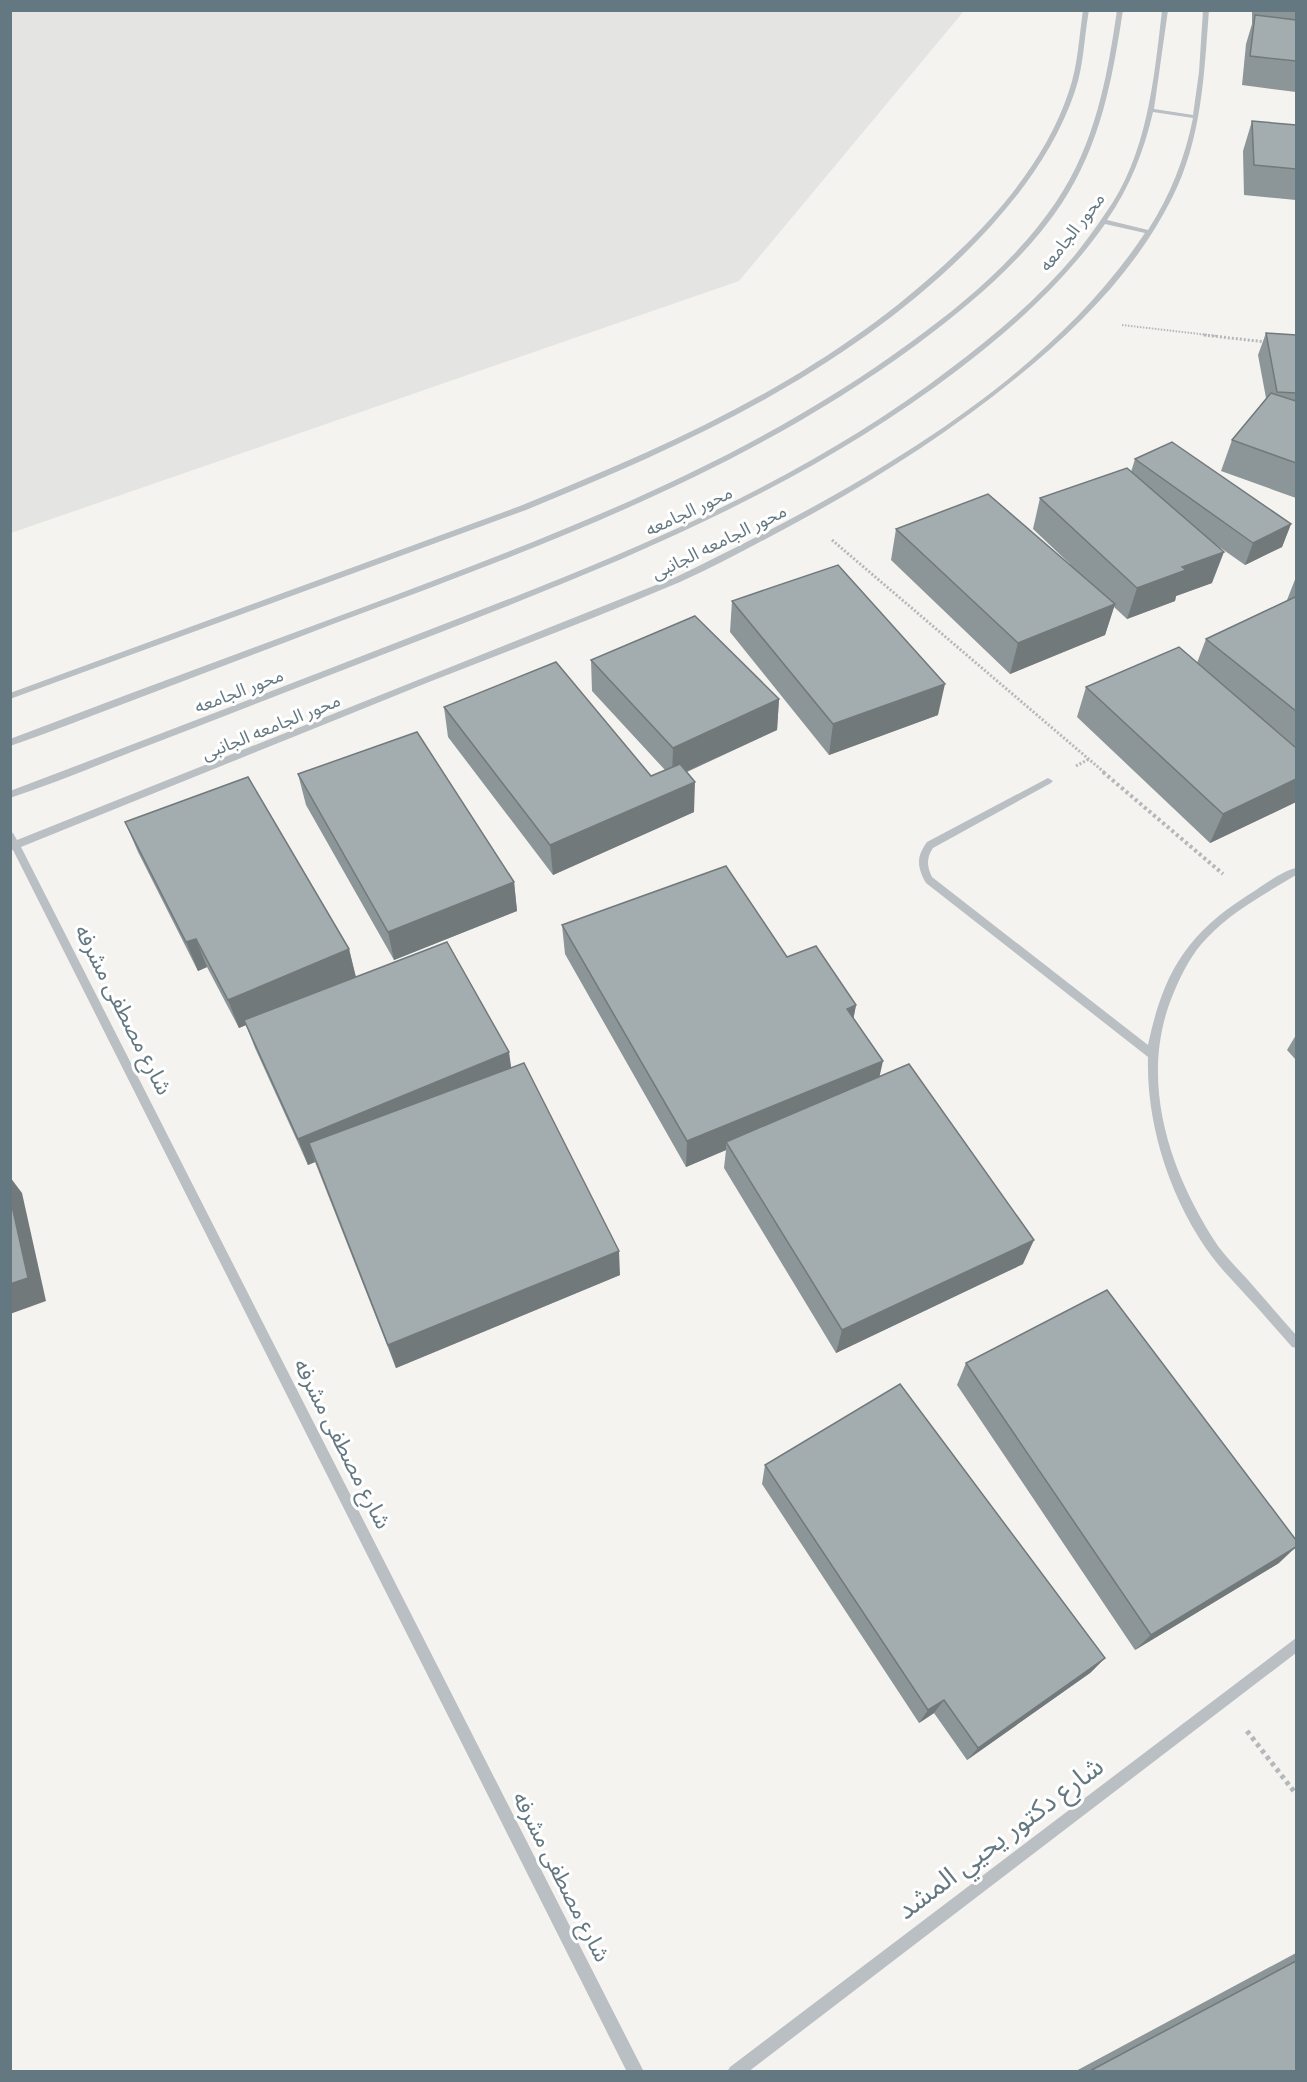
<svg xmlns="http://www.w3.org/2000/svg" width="1307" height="2082" viewBox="0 0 1307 2082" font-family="Karla,'Noto Sans Arabic',sans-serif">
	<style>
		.built { fill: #e4e4e3 }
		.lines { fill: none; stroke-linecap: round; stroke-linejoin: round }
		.path-far3 { stroke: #b4b8ba; stroke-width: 2; stroke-dasharray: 1.5 1.5; stroke-linecap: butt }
		.path-far2 { stroke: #b4b8ba; stroke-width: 3; stroke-dasharray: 2 2; stroke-linecap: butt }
		.path-far1 { stroke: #b4b8ba; stroke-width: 4; stroke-dasharray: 3 3; stroke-linecap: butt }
		.path { stroke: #b4b8ba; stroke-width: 5; stroke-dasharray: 4 4; stroke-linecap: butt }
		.minor { fill: #b9bfc2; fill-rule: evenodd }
		.wall { fill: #8c9597 }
		.shaded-wall { fill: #72797b }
		.building { fill: #a3adb0; stroke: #72797b; stroke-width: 1.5 }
		.labels { text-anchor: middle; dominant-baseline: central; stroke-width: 6; stroke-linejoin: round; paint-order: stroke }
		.far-street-label { font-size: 18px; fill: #637880; stroke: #fff }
		.street-label { font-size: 22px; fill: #637880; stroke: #fff }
		.near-street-label { font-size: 27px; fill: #637880; stroke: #fff }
	</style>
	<rect width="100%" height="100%" fill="#f4f3ef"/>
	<path class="built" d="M10,11L11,10L964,11L739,281L11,533Z"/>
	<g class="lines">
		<path class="path-far3" d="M1122,325L1217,336"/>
		<path class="path-far2" d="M1204,335L1266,342
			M832,540L1105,773
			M1076,766L1089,759"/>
		<path class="path-far1" d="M1103,772L1223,874"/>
		<path class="path" d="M1247,1731L1296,1794"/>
		<path class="minor" d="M1083,10H1089C1084,37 1084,65 1075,91C1054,154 1010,209 963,255C838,376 685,445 526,510L10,699V693L520,506C682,440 832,374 960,250C1006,206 1049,152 1069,91C1078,65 1079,37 1083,10Z
			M1117,10H1123C1112,81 1101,143 1062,203C1024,260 970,305 916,345C739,475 537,548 333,624C263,651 193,677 123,704C85,718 48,733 10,746V739C126,695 242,652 358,609C552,536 742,466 911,342C965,303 1018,258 1056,202C1095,144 1107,79 1117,10Z
			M1162,10H1168L1154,109L1193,115L1199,72L1203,10H1209C1204,75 1202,139 1172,198C1136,270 1078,328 1016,378C946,435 870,483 790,526C754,545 718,565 680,582C598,617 513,649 429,682C293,737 157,792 21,847L644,2072H627L13,850H10V832L13,833L17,840L676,577C843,496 1040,391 1145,233L1105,224C1065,281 1014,327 959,369C784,503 577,579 374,658C294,689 214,720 134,751C93,767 52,784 10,798V791C142,741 272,691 403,640C593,567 787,494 950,369C995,335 1039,298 1075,255C1086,241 1096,227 1105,214C1147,156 1154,80 1162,10ZM1153,112L1193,118C1185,158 1170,196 1148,230L1107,220C1130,187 1144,151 1153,112Z
			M1048,778L1053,781L1051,783L933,848C926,858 927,867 932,877L1148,1045C1164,969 1189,931 1256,890C1268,882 1283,871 1296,868V875C1265,894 1232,911 1207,938C1192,953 1182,973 1174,992C1137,1078 1169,1172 1218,1246C1227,1258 1238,1269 1248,1280C1264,1298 1280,1317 1296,1335V1348L1292,1347C1276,1329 1260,1310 1243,1292C1233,1281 1222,1270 1213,1258C1171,1202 1146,1126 1148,1057L926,883C917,867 916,857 927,842Z
			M1296,1638V1653L748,2072H727L730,2067Z"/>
	</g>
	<path class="wall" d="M1252,10H1296V92L1242,85L1246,44L1252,24Z
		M1252,121L1296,125V200L1244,195L1243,151Z
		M1266,333L1296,335V498L1221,471L1232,440L1266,398L1258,355Z
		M1135,459L1291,524L1282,547L1245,565L1208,539L1212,583L1176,596L1175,601L1127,619L1114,607L1105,635L1010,674L891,560L896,529L1070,564L1033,529L1040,498L1131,472Z
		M1296,577V802L1210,843L1077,717L1086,687L1197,663L1206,639L1288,600H1287Z
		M732,601L938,715L829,755L730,632Z
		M591,660L779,699L777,730L687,772L694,812L553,875L448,737L444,707L651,776L665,770L592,691Z
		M298,774L514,882L517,911L394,960L306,805Z
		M125,822L349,949L356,977L511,1067L620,1275L396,1368L315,1162L308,1165L255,1048L246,1025L239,1028L207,967L198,971L138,852Z
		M562,925L787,957L856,1005L853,1019L879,1077L1023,1264L836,1353L724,1168L726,1150L686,1167L565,954Z
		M1296,1035V1060L1287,1050Z
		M966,1363L1279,1563L1135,1650L957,1385Z
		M765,1465L1105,1658L1090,1673L967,1760L934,1713L919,1723L762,1484Z
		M1296,1953V2072H1074Z"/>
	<path class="shaded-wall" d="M1291,524L1282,547L1245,565L1253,543Z
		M1224,552L1212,583L1176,596L1175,601L1127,619L1137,588L1182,567Z
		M1115,604L1105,635L1010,674L1018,643Z
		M945,684L938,715L829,755L833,724Z
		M779,699L777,730L672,778L673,748Z
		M1296,779V802L1210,843L1223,814Z
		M695,782L694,812L553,875L550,845Z
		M514,882L517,911L394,960L388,932Z
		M196,939L207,967L198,971L186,942Z
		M349,949L356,978L239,1028L228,1000Z
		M856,1005L851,1032L847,1009Z
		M509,1052L513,1080L309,1143L315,1162L308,1165L298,1139Z
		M883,1061L877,1088L726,1142V1150L686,1167L687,1141Z
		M10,1177L22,1193L46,1301L10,1314Z
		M1034,1240L1023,1264L836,1353L842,1330Z
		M619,1251L620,1275L396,1368L388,1345Z
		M1296,1547L1279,1563L1135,1650L1151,1635Z
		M1105,1658L1090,1673L967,1760L978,1748Z
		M944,1700L934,1713L919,1723L928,1710Z"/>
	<path class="building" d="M1255,15L1296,20V61L1250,56Z
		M1252,121L1296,125V169L1254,165Z
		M1266,333L1296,335V393L1277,392Z
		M1271,393L1296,401V463L1232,440Z
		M1172,442L1291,524L1253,543L1135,459Z
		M1127,468L1224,552L1182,567L1186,570L1137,588L1040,498Z
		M988,494L1115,604L1018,643L896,529Z
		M838,565L945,684L833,724L732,601Z
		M1295,597L1296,599V711L1206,639Z
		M695,616L779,699L673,748L591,660Z
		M1179,647L1296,748V779L1223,814L1086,687Z
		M556,662L651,776L680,764L695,782L550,845L444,707Z
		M417,732L514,882L388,932L298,774Z
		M248,777L349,949L228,1000L196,939L186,942L125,822Z
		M726,866L787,957L816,946L856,1005L847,1009L883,1061L687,1141L562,925Z
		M447,942L509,1052L298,1139L244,1020Z
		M524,1063L619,1251L388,1345L309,1143Z
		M909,1064L1034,1240L842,1330L726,1142Z
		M10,1197L28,1278L10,1284Z
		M1107,1290L1296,1540V1547L1151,1635L966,1363Z
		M900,1384L1105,1658L978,1748L944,1700L928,1710L765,1465Z
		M1296,1961V2072H1088Z"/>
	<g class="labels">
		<g class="far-street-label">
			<text transform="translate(1072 232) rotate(-52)">محور الجامعه</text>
			<text transform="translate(689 511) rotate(-25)">محور الجامعه</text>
			<text transform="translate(719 542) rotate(-26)">محور الجامعه الجانبى</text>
			<text transform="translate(239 691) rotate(-21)">محور الجامعه</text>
			<text transform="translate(271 727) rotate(-22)">محور الجامعه الجانبى</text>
		</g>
		<g class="street-label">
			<text transform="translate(123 1010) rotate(63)">شارع مصطفى مشرفه</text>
			<text transform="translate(342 1444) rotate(63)">شارع مصطفى مشرفه</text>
			<text transform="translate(561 1877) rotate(63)">شارع مصطفى مشرفه</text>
		</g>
		<g class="near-street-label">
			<text transform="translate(1000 1838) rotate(-37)">شارع دكتور يحيي المشد</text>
		</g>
	</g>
	<rect width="1307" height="2082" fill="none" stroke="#637880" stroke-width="24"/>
</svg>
